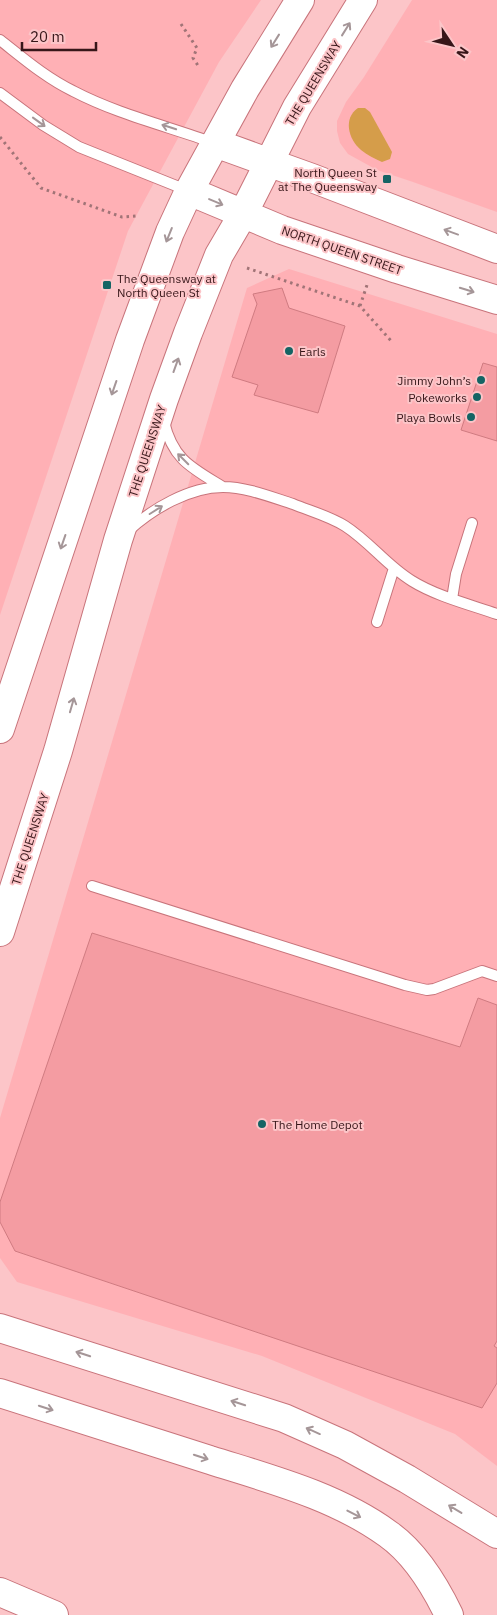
<svg xmlns="http://www.w3.org/2000/svg" width="497" height="1615" viewBox="0 0 497 1615" font-family="'IBM Plex Sans',sans-serif">
	<style>
		.built { fill: #ffb0b5 }
		.green { fill: #d59d4a }
		.building { fill: #f49ca2; stroke: #cf7b81 }
		.lines { fill: none; stroke-linecap: round; stroke-linejoin: round }
		.service-casing { stroke: #c8747b; stroke-width: 12 }
		.secondary-casing { stroke: #c8747b; stroke-width: 30 }
		.motorway-casing { stroke: #c8747b; stroke-width: 30 }
		.path { stroke: #a17477; stroke-width: 3; stroke-dasharray: 2.5 4; stroke-linecap: butt }
		.service { stroke: #fff; stroke-width: 10 }
		.secondary { stroke: #fff; stroke-width: 28 }
		.motorway { stroke: #fff; stroke-width: 28 }
		.oneway { stroke: #a59698 }
		.poi-dot { fill: #146464; stroke: #fcc5c8; stroke-width: 2 }
		.labels { text-anchor: middle; dominant-baseline: central; stroke-width: 4; stroke-linejoin: round; paint-order: stroke }
		.street-label { font-size: 12px; fill: #371619; stroke: #fcc5c8 }
		.poi-label { font-size: 12px; fill: #371619; stroke: #fcc5c8; text-anchor: end }
	</style>
	<rect width="100%" height="100%" fill="#fcc5c8"/>
	<path class="built" d="M0,0H261L219,62L128,231L0,615Z
		M412,0H497V212L413,182L377,170L348,154L340,143L337,131V121L346,102L364,77Z
		M289,269L497,334V1466L455,1434L262,1356L17,1282L0,1258V1118L247,288Z"/>
	<path class="green" d="M358,108H365L370,112L392,152L390,159L382,162C375,159 367,155 361,150C348,139 343,118 358,108Z"/>
	<path class="building" d="M282,288L289,308L345,326L318,413L254,395L258,385L232,377L257,304L253,294Z
		M483,363L497,367V441L461,430Z
		M92,933L460,1047L478,998L497,1005V1341L494,1346L497,1348V1383L482,1408L15,1251L0,1222V1202Z"/>
	<g class="lines">
		<defs>
			<path id="service" d="M0,40C23,58 46,78 73,91C117,114 167,126 214,143
				M0,93L43,125L79,147L189,191
				M164,422C173,460 192,468 223,487
				M128,531C152,509 189,487 223,487C246,487 271,497 293,504C310,511 329,516 345,526C370,542 387,566 412,581C436,596 471,605 497,614
				M452,599L456,574L472,523
				M377,622L394,568
				M92,886L405,985L427,990L434,989L482,971L497,976"/>
			<path id="secondary" d="M215,143L312,178L497,249
				M189,191L282,230L397,269L497,300
				M0,729L130,340L170,232L189,191L245,89L300,0
				M0,932L58,751L118,540L164,399L188,333L219,255L243,214L297,107L363,0"/>
			<path id="motorway" d="M0,1328L284,1418L345,1445L407,1479L497,1534
				M0,1393C70,1416 140,1438 210,1460C270,1479 336,1496 388,1534C415,1553 435,1586 449,1615
				M0,1592L54,1615"/>
		</defs>
		<use href="#service" class="service-casing"/>
		<use href="#secondary" class="secondary-casing"/>
		<use href="#motorway" class="motorway-casing"/>
		<path class="path" d="M181,24L197,48L193,58L199,67
			M0,137L41,188L122,217L136,216
			M247,268L360,306L393,343
			M360,306L367,285"/>
		<use href="#service" class="service"/>
		<use href="#secondary" class="secondary"/>
		<use href="#motorway" class="motorway"/>
	</g>
	<defs><path id="oneway-shaft" d="M-6 0H5M1.5-3L5.5 0L1.5 3" fill="none" stroke-width="1.6" stroke-linecap="round" stroke-linejoin="round" transform="scale(1.25)"/></defs>
	<g class="oneway">
		<use href="#oneway-shaft" transform="translate(346 29) rotate(-58)"/>
		<use href="#oneway-shaft" transform="translate(275 41) rotate(122)"/>
		<use href="#oneway-shaft" transform="translate(39 122) rotate(36)"/>
		<use href="#oneway-shaft" transform="translate(169 127) rotate(-162)"/>
		<use href="#oneway-shaft" transform="translate(216 202) rotate(23)"/>
		<use href="#oneway-shaft" transform="translate(451 232) rotate(-160)"/>
		<use href="#oneway-shaft" transform="translate(169 235) rotate(112)"/>
		<use href="#oneway-shaft" transform="translate(467 290) rotate(17)"/>
		<use href="#oneway-shaft" transform="translate(176 365) rotate(-70)"/>
		<use href="#oneway-shaft" transform="translate(114 388) rotate(109)"/>
		<use href="#oneway-shaft" transform="translate(183 459) rotate(-135)"/>
		<use href="#oneway-shaft" transform="translate(156 510) rotate(-32)"/>
		<use href="#oneway-shaft" transform="translate(63 542) rotate(109)"/>
		<use href="#oneway-shaft" transform="translate(72 705) rotate(-74)"/>
		<use href="#oneway-shaft" transform="translate(83 1354) rotate(-162)"/>
		<use href="#oneway-shaft" transform="translate(238 1403) rotate(-162)"/>
		<use href="#oneway-shaft" transform="translate(46 1408) rotate(18)"/>
		<use href="#oneway-shaft" transform="translate(313 1431) rotate(-156)"/>
		<use href="#oneway-shaft" transform="translate(201 1457) rotate(18)"/>
		<use href="#oneway-shaft" transform="translate(455 1509) rotate(-149)"/>
		<use href="#oneway-shaft" transform="translate(354 1514) rotate(27)"/>
	</g>
	<g class="poi-dot">
		<rect x="382" y="174" width="10" height="10" rx="2.5"/>
		<rect x="102" y="280" width="10" height="10" rx="2.5"/>
		<circle cx="289" cy="351" r="5"/>
		<circle cx="481" cy="380" r="5"/>
		<circle cx="477" cy="397" r="5"/>
		<circle cx="471" cy="417" r="5"/>
		<circle cx="262" cy="1124" r="5"/>
	</g>
	<g class="labels">
		<g class="street-label">
			<text transform="translate(313 83) rotate(-59)">THE QUEENSWAY</text>
			<text transform="translate(342 250) rotate(19)">NORTH QUEEN STREET</text>
			<text transform="translate(147 451) rotate(-72)">THE QUEENSWAY</text>
			<text transform="translate(30 839) rotate(-72)">THE QUEENSWAY</text>
		</g>
		<g class="poi-label">
			<text x="377" y="172">North Queen St<tspan x="377" dy="14">at The Queensway</tspan></text>
			<text x="117" y="278" text-anchor="start">The Queensway at<tspan x="117" dy="14">North Queen St</tspan></text>
			<text x="299" y="351" text-anchor="start">Earls</text>
			<text x="471" y="380">Jimmy John’s</text>
			<text x="467" y="397">Pokeworks</text>
			<text x="461" y="417">Playa Bowls</text>
			<text x="272" y="1124" text-anchor="start">The Home Depot</text>
		</g>
	</g>
	<g transform="translate(452 45) rotate(125)" stroke="#fcc5c8" stroke-width="4" paint-order="stroke">
	<path d="M0-4L9 19L0 12L-9 19Z" fill="#371619"/>
	<text y="-8" font-size="14" font-weight="bold" text-anchor="middle" fill="#371619">N</text>
	</g>
	<path d="M22 42v8h74v-8" fill="none" stroke="#371619" stroke-width="2.5"/>
	<text x="30" y="42" font-size="15" fill="#371619" stroke="#fcc5c8" stroke-width="4" paint-order="stroke">20 m</text>
</svg>
